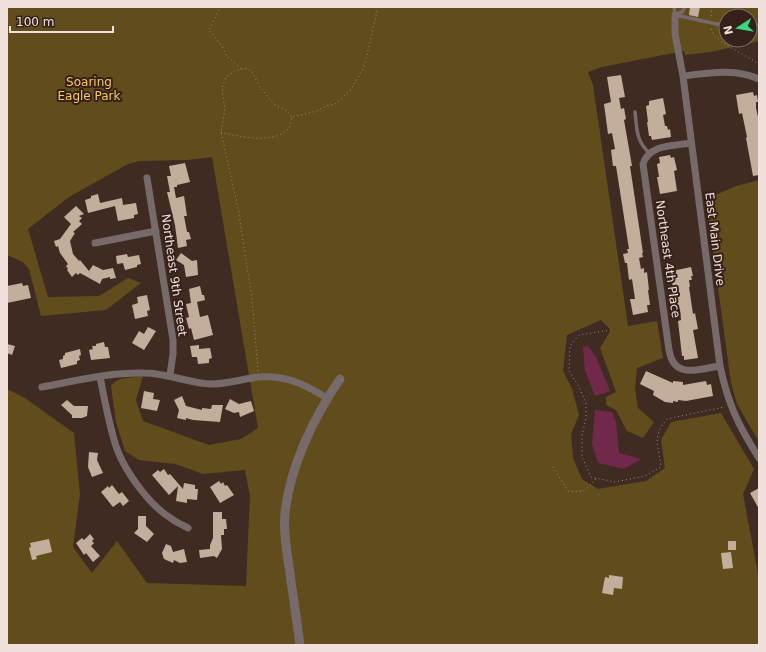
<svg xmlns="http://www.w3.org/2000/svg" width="766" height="652" viewBox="0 0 766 652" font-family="'DejaVu Sans',sans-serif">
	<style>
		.green { fill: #614c1b; fill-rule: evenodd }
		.water { fill: #70294a }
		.building { fill: #c3ae9c }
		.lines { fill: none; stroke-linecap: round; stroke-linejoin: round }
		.path { stroke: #9d8b84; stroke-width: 1; stroke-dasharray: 1 3; stroke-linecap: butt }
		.service { stroke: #766a6a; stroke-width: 3.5 }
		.minor { stroke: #766a6a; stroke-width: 7 }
		.tertiary { stroke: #766a6a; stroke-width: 9 }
		.labels { text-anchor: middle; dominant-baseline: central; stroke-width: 4; stroke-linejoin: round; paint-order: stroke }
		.park-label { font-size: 12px; fill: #f8c95c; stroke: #36211a }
		.street-label { font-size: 12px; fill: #f0e1dc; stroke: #36211a }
	</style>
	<rect width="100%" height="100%" fill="#402b23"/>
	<path class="green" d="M7,7H759V41L711,52L685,55L684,51L602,67L588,72L593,85L628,326L657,321L663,358L637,368L635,388L638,408L654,422L643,438L627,431L616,410L606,405V397L616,392L600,348L611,330L601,320L567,335L563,371L572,389L579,415L571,434L573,458L582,479L598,489L646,481L665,468L661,440L671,422L721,413L754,469L743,494L759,579V645H7V389L25,398L74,433L80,495L73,547L92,573L117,541L147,583L246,586L250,496L245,470L203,474L175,464L139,460L125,451L116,422L111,386C118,376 132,378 143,376L136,400L143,421L209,445L241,439L258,428L212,157L187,160L140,161L128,164L69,197L28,229L48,297L99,296L128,278L141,283L106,310L41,316L29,269L23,262L7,255ZM726,16H750V40H726Z
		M759,180V442L737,404L731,383L706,199L736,186Z"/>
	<path class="water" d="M588,346L596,357L610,391L595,396L585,371L583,347Z
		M595,410L612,412L616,422L619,453L641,459L624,469L598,463L592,444Z"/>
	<path class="building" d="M690,7H700L698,17L689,15Z
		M621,75L625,97L619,98L621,109L624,108L626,119L624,120L632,166H630L643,253H642L643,257L639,258L641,269L644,268V273L647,272L649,290H648L650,305H647L648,312L633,315L630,299H635L632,279L629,280L627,263H625L623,254L628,253L627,249H629L616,166H613L611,150L615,149L612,133L608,134L604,104L611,102L607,77Z
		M753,92L754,96L757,95L758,102H756V108L759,121V175L753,176L746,138L747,137L742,113L739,114L736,95Z
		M663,98L666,114L663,115L665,126H667L668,130L670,129L671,137L652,140L651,136H649L647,122H648L646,106L649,105V101Z
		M670,155L671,158L674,157L677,170L674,171L677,191L660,194L657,177H659L657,164L660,163L659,157Z
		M185,163L190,182L177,185V187H174L176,198L184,196L187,216H184L187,232H189L191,239L186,240L187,246L178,248L175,225L167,192H170L167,176H171L169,166Z
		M98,194L100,203L122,198L123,205L136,203L138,214L134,215V218L118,221L115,206L88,213L85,200L91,198V196Z
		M76,206L84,214L79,216L82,218L79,221L82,224L73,232L75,233L70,241L73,254L79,261L80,260L89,271L93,265L103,270L113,268L116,278L110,279V277L102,279L100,284L80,273L78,275L76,273L72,277L67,270L68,269L66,266L68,264L60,253L58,246L56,247L54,241L60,239L71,224L64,217Z
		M181,253L192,261L197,260L198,275L186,277L184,265L176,260Z
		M127,254L128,257L139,255L141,264L137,265V267L125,270L123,263L117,264L116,256Z
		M691,267L693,276H691L692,280H689L690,287H689L693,314L695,313L698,329L693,330L698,358L684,360V356H682L678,321L681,320L680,309H677L676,302H675L671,275H673L672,271Z
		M22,283L23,286L28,285L31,298L7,303V286Z
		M200,286L202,295H204L205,300L197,302L200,317L208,315L213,335L194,340L191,328L189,329L186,318L189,317L186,304L191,303L189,289Z
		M147,295L150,310L147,311L148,316L135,319L132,305L138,303L137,297Z
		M148,327L156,331L144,350L132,343L139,331L144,334Z
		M104,342L105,347H108L110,358L91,360L89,350L93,349L92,346H96V344Z
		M7,344L15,346L12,355L7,353Z
		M199,345V349L210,348L212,358L209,359V363L198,364L197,357H192L190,346Z
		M80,349L81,355L79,356L80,360L77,361V364L61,368L59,360L63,359V356L65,355V353Z
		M646,371L673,383V381L683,382V385L706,381L707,385L711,384L713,396L686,401L678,400V402L673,401V403L665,402L653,395L654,391L640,384Z
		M144,391L154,393L153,399L160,400L157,411L141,408Z
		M182,396L186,406L202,410V408L211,409L212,405H223L220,422L193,420L186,418V420L177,418L179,410L174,400Z
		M230,399L239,404L251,401L254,411L240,417L239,412L234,413L225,409Z
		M67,400L74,406H88L87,416L82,418H72V415L61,405Z
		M89,452L98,453L97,460L103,473L92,477L88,467Z
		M164,469L168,475L170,474L183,489L184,483L195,485V489H198L197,500L187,499V503L176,501L178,486L169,495L152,475L158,470L160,472Z
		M219,481L221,484L223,482L225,486L227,485L234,495L220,503L210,487Z
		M112,485L119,494L122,492L129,501L123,506L120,502L113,507L101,492L108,486L109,488Z
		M759,488V509L750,493Z
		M213,512H222V519H226L227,529H224V535H221L222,549L217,558L214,556L200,558L199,550L210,549V545L213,538Z
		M138,516H146V526L154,534L147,542L134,533L138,529Z
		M90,534L94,539L92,541L94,543L91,546L100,556L93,562L86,553L84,555L76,543L82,538L84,540Z
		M49,539L52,552L36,556L37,559L32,560L29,548L31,547L30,543Z
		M728,541H736V550H728Z
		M166,544L171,546L173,552L184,549L187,562L180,563L174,560L173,563L164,559L162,553Z
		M731,552L733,568L723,569L721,553Z
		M609,575L623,577L622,589L614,588L613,595L602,593L605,577L609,578Z"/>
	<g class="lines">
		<path class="path" d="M219,10L209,30L222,46L226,55L241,69
			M711,16L712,7
			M711,29C717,44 745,54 759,64
			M221,132C236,137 275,144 288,129C291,126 291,121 292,117L317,111L326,106L335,104L350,91L363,69L367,55L378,7
			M611,330L579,335L570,346L569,371L579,387L586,403V418L582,436V457L591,477L615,482L645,476L661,467C659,445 651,438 667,419L724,407
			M258,371L252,299L238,208L221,132L225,110L222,88L226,77L236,71L245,68L252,71L259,86L275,105L287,111L292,117
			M553,467L568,491C584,493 586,490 597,478"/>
		<path class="service" d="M674,7L675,15
			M676,14L682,12L685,7
			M675,15L726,26
			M750,26L759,25
			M635,112C637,130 636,140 649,153"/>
		<path class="minor" d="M675,15V34L683,76L720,366C728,404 738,425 759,458
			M683,76C709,73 734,68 759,79
			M691,143C674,146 649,144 643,164L669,350C674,380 698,369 720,366
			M147,178L173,340V354L170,375
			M95,243L156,231
			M100,377C105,401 109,426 117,449C126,473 150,506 172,519C177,523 183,525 188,528
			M42,387C75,381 110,372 144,373C167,373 189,383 210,384C227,384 242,379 259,377C286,375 304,384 327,398"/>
		<path class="tertiary" d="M300,645C297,621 293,597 290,573C287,553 283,532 285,513C290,466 314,417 340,379"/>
	</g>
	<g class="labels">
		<g class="park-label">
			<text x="89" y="82">Soaring<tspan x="89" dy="14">Eagle Park</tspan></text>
		</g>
		<g class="street-label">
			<text transform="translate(715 239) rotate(83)">East Main Drive</text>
			<text transform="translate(668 259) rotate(82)">Northeast 4th Place</text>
			<text transform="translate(174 275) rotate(82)">Northeast 9th Street</text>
		</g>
	</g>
	<rect width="766" height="652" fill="none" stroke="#f0e1dc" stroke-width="16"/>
	<g transform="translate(738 28) rotate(258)"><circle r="19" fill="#36211a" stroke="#806e68"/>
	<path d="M0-3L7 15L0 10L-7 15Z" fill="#38d880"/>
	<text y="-6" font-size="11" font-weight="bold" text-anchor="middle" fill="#f0e1dc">N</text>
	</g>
	<path d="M10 26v6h103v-6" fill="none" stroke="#f0e1dc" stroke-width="2"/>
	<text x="16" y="26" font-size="12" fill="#f0e1dc" stroke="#36211a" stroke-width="3" paint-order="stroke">100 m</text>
</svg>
